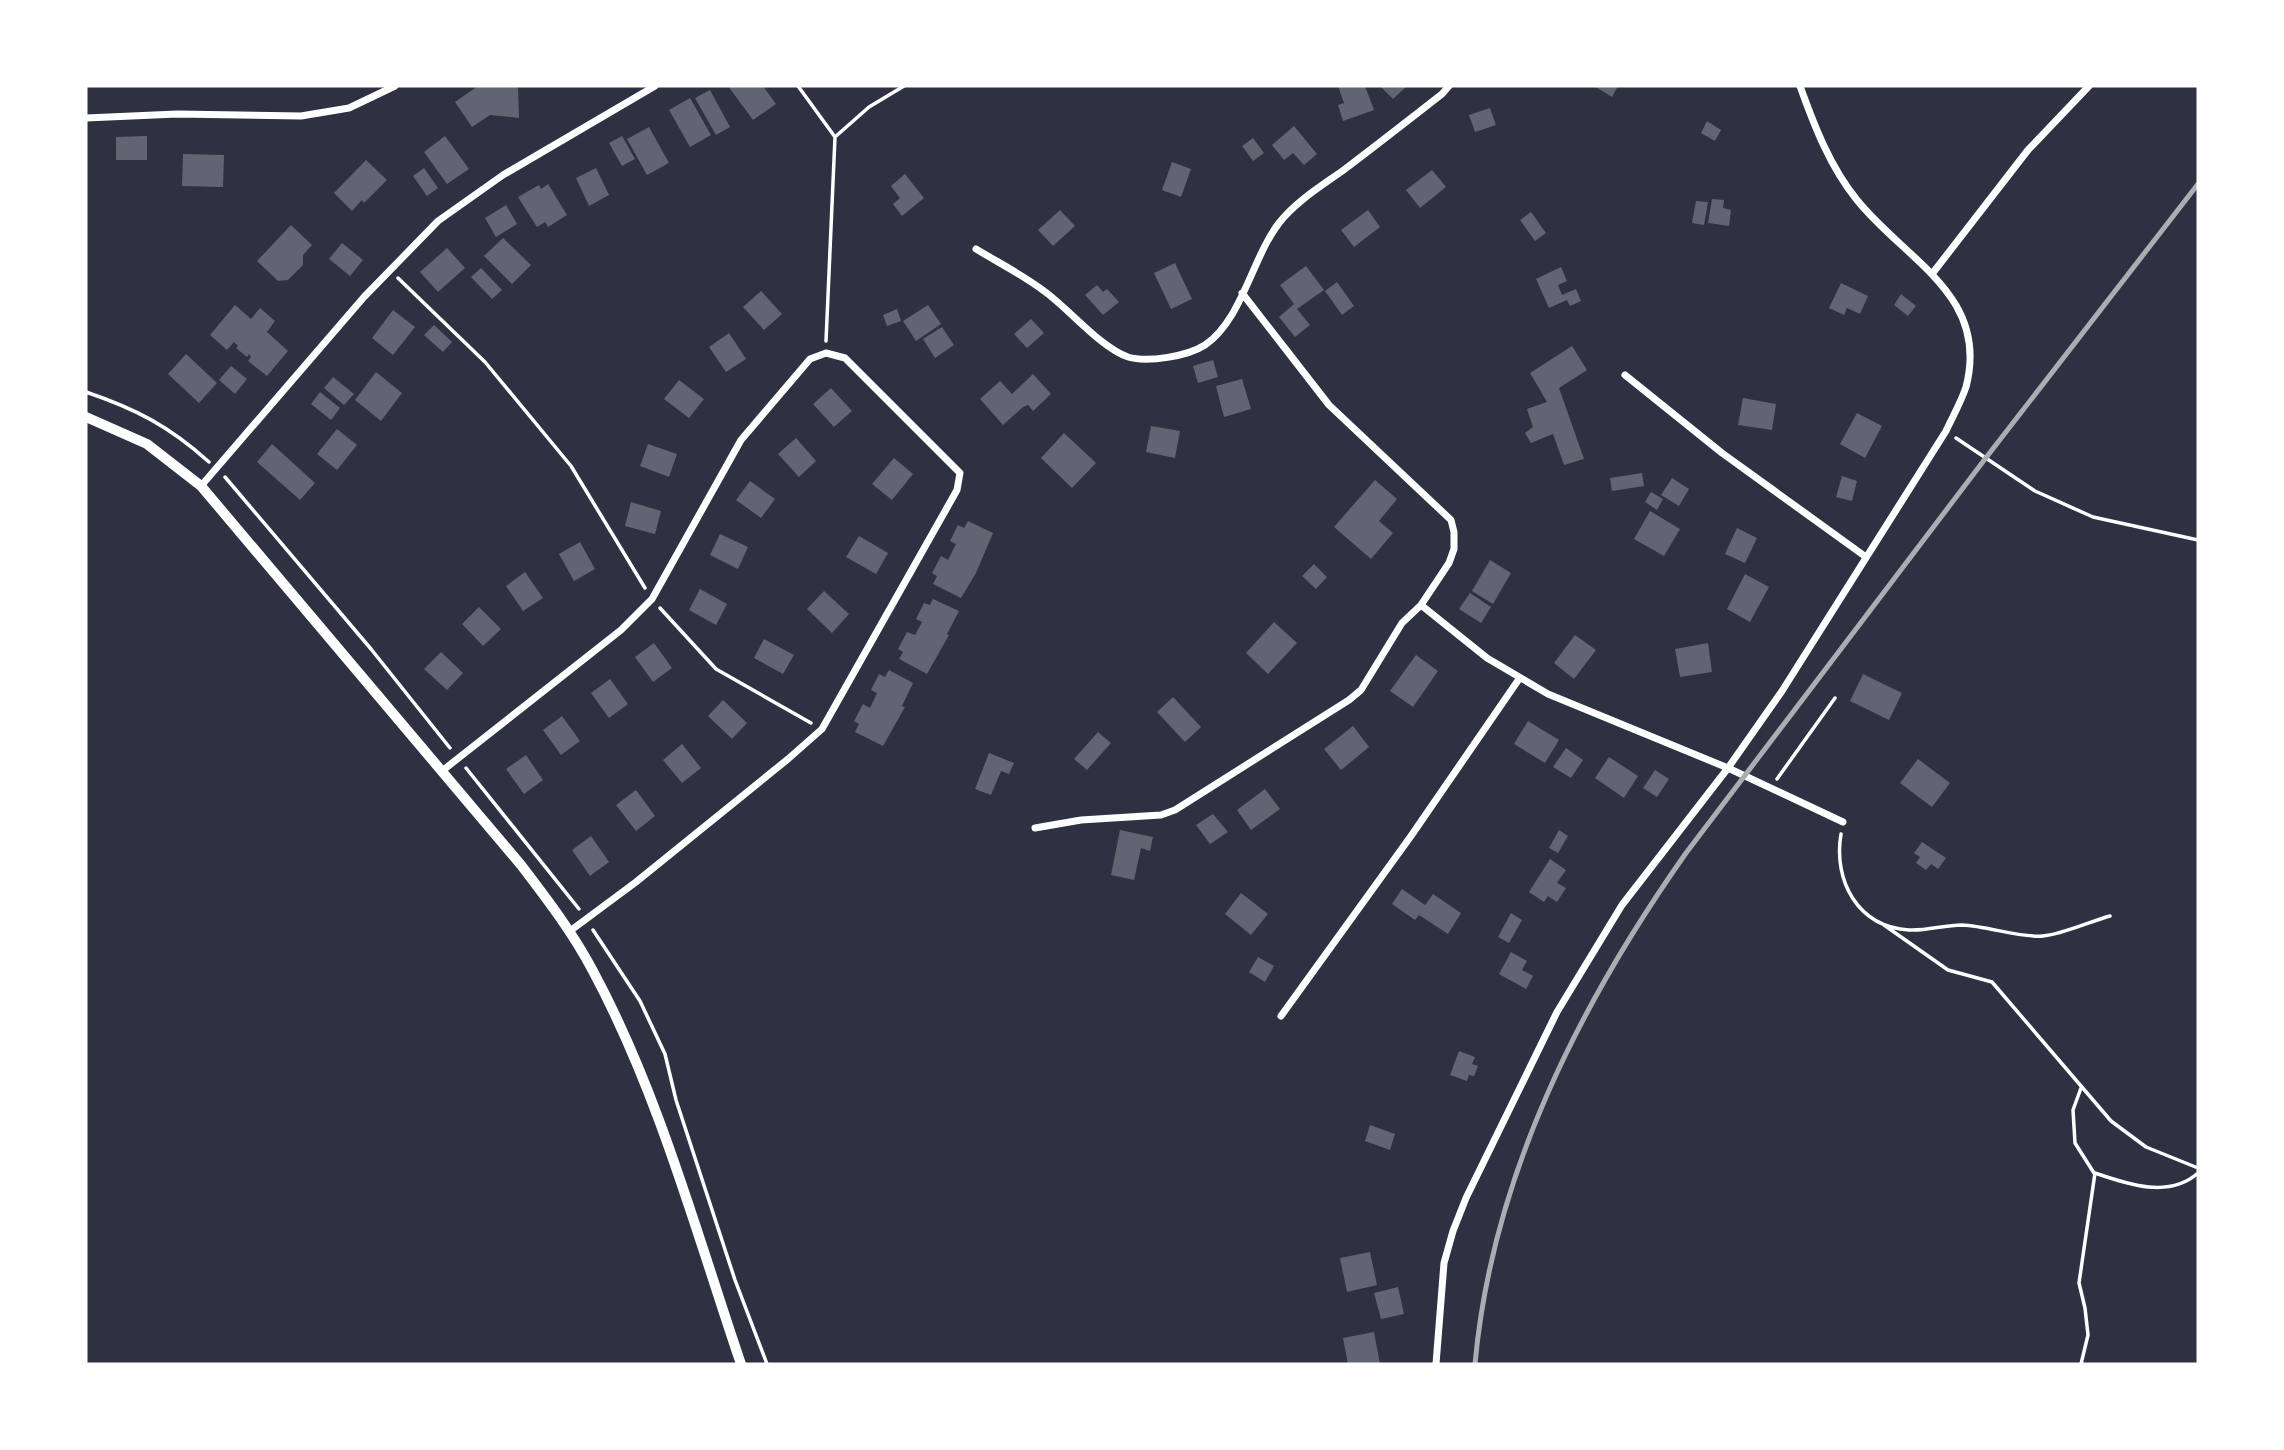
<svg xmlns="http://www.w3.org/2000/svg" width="2284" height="1450" viewBox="0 0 2284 1450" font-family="'Exo 2',sans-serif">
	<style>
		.building { fill: #626471 }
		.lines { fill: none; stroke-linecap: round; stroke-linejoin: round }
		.path { stroke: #fff; stroke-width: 3.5 }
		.minor { stroke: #fff; stroke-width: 7 }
		.tertiary { stroke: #fff; stroke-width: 10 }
		.rail { stroke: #abadb3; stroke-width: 5 }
	</style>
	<rect width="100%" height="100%" fill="#2d3142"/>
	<path class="building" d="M478,86L518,87L519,118L490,115L472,127L455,102Z
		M728,86H763L776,104L753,120Z
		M1338,86H1365L1374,110L1343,121L1338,105L1344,103Z
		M1380,86H1407L1393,99Z
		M1594,86H1618L1612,97Z
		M710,90L730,127L716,135L695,98Z
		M690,98L711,135L690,147L669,110Z
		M1490,108L1496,125L1475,132L1469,115Z
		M1707,121L1721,130L1715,141L1701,133Z
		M1294,126L1317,154L1304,165L1293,153L1284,160L1272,145Z
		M649,127L669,163L647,175L627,139Z
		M147,136V160H116V137Z
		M445,136L469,169L447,184L424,152Z
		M622,136L635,159L622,166L609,143Z
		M1253,138L1264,153L1253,161L1242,146Z
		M183,154L224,155L223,187L182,186Z
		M366,160L387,180L364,203L362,200L352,211L334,193Z
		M1172,162L1191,169L1181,197L1162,190Z
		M424,168L438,188L427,196L413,176Z
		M596,168L609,195L589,206L576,178Z
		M1432,170L1446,187L1420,208L1406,190Z
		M905,174L924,198L902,216L893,204L900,198L891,186Z
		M548,184L567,215L548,227L545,222L537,227L518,197L539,185L541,189Z
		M1712,199L1724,200L1723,208L1731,210L1729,226L1708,223Z
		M1696,201L1708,202L1704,225L1692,223Z
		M506,205L517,224L496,237L485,218Z
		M1060,210L1075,226L1053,246L1038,230Z
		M1368,210L1380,227L1354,247L1341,230Z
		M1531,212L1546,233L1535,241L1520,220Z
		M291,225L312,245L303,255V265L288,280L278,281L257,261Z
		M503,238L531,265L512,284L484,256Z
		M342,243L363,260L350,276L329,259Z
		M447,248L465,268L438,292L420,272Z
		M1175,263L1192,299L1171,309L1154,273Z
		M1306,266L1324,290L1297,309L1310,325L1295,337L1279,317L1294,304L1280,285Z
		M1561,267L1567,281L1558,285L1562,295L1576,289L1581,301L1570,306L1567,300L1549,308L1536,279Z
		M481,268L502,290L492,299L471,277Z
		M1337,282L1354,306L1342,315L1325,291Z
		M1841,283L1868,296L1860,314L1847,308L1844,315L1829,308Z
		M1097,285L1103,292L1107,289L1119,302L1103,315L1085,295Z
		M761,291L782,314L764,330L743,307Z
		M1901,294L1916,306L1908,316L1894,305Z
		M235,305L251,319L260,308L275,321L267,332L288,351L267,376L248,361L251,357L249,354L247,357L236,348L238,346L234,342L227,350L210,335Z
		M928,305L941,324L916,341L903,321Z
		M897,309L901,321L887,326L883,315Z
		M393,310L415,327L393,355L372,338Z
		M1031,319L1044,333L1027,348L1014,334Z
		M434,325L452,342L443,352L424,335Z
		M942,327L954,345L935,358L923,339Z
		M729,333L746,359L726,372L709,347Z
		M1572,346L1587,370L1559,388L1584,459L1564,465L1553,434L1531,443L1525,433L1533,427L1527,409L1547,402L1530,373Z
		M186,354L217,383L199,403L168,374Z
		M1213,360L1218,377L1198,383L1193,366Z
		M231,366L247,379L235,394L219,380Z
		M376,372L402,393L381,421L355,400Z
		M1033,374L1051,394L1033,411L1028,405L1023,407L1003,425L980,399L1000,381L1012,394Z
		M333,377L354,394L344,405L324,388Z
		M1242,379L1251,409L1224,417L1216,386Z
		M679,380L704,399L689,418L664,399Z
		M831,388L852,411L834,427L813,404Z
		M320,392L340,408L331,420L311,404Z
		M1743,398L1776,404L1772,430L1738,425Z
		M1857,413L1882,426L1865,458L1840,444Z
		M1151,426L1180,431L1175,458L1146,452Z
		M337,429L357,445L337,470L317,454Z
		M1064,433L1096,463L1072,488L1041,458Z
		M796,438L816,461L799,477L778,454Z
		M272,444L315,483L300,500L257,462Z
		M648,444L677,454L669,477L640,466Z
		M894,458L913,474L892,500L872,484Z
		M1642,473L1644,486L1612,491L1610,478Z
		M1842,476L1857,481L1852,501L1836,497Z
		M1672,478L1689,489L1679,506L1661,495Z
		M1375,480L1397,499L1379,521L1393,533L1371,559L1334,527Z
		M750,481L775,499L761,518L736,500Z
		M1651,492L1663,499L1657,510L1645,502Z
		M631,502L661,511L655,534L625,526Z
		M1650,511L1680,529L1664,556L1634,539Z
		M968,521L993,533L976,573L961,598L933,584L937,576L932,573L941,556L948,560L956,544L950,541L958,525L964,528Z
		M1737,528L1757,538L1745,563L1725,554Z
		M720,534L748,547L738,569L710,555Z
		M859,536L888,553L876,574L846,557Z
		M580,542L595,569L574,581L559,554Z
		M1490,560L1511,573L1493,604L1472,591Z
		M1314,564L1327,577L1316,589L1302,576Z
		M525,572L543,598L523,611L506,586Z
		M1745,574L1769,587L1750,622L1727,609Z
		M700,589L727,604L716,625L689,610Z
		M824,591L849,614L832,633L807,609Z
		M1470,593L1491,607L1481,623L1459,609Z
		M933,599L959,611L947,634L949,635L927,674L899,659L903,652L898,649L907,632L915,635L922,622L916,619L924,603L930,605Z
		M479,607L501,629L483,646L462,624Z
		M1274,622L1297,643L1268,674L1246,653Z
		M1575,635L1596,650L1574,679L1554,663Z
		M764,639L794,655L783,674L754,658Z
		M654,643L672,668L653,682L635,657Z
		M1708,643L1712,672L1680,677L1675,649Z
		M441,652L463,673L447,690L424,669Z
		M1416,655L1438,671L1413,707L1390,691Z
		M889,670L913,683L902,706L905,707L883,746L855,732L859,724L854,721L863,704L870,708L877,693L871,690L879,674L885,677Z
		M1863,674L1902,693L1889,720L1850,701Z
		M610,679L628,704L609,718L591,693Z
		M1173,697L1201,727L1185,742L1157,712Z
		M723,700L747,723L732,739L708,716Z
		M562,716L580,741L561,755L543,730Z
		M1528,721L1559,740L1545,763L1514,744Z
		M1353,726L1369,747L1341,770L1324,749Z
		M1098,732L1111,743L1087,770L1074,759Z
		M682,744L701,768L682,783L663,760Z
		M1566,748L1583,760L1571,778L1553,767Z
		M989,753L1014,763L1009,774L1001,771L991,795L975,789Z
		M526,755L543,780L524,794L506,769Z
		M1609,757L1638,776L1624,798L1595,778Z
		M1918,759L1950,783L1932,807L1900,783Z
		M1655,770L1669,779L1657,797L1643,788Z
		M1265,789L1280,809L1251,830L1237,810Z
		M636,790L655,816L636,831L616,805Z
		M1213,814L1228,832L1210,844L1196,825Z
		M1120,830L1153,837L1150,851L1141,848L1134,880L1111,875Z
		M1559,830L1568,836L1558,853L1549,848Z
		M591,836L609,862L590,876L572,850Z
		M1922,842L1946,858L1938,869L1931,864L1926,870L1916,863L1920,857L1914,853Z
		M1550,859L1566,870L1557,883L1566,888L1557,902L1548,896L1544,902L1529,892Z
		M1402,889L1425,905L1433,894L1461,913L1448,934L1419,915L1415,920L1392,904Z
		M1241,893L1268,914L1251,935L1225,914Z
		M1511,913L1522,920L1509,943L1498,937Z
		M1511,952L1527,961L1522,970L1533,976L1526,989L1499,974Z
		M1258,957L1274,966L1265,982L1249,972Z
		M1459,1051L1475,1057L1472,1064L1478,1066L1474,1076L1469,1075L1467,1081L1450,1075Z
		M1370,1125L1395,1134L1390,1150L1365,1141Z
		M1370,1252L1377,1285L1347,1292L1340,1258Z
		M1398,1287L1404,1314L1381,1319L1374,1293Z
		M1374,1332L1380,1364H1348L1343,1338Z"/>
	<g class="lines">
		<path class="path" d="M798,86L835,137L826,341
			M835,137L869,107L904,86
			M398,278L485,362L571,466L645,588
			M86,392C136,409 169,426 209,462
			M1956,438L2035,491L2093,517L2198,540
			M225,477L371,649L450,748
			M660,608L716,669L811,723
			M466,768L579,909
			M1777,779L1835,698
			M1841,834C1833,881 1858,927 1909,930C1927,931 1944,925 1962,925C1988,926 2019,938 2043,936C2060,935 2092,921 2110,916
			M1884,925L1948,970L1992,982L2111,1121L2146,1147L2198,1168
			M593,930L640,1001L665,1054L676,1100L735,1280L767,1364
			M2081,1088L2073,1110L2075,1143L2094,1173
			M2081,1364L2088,1335L2085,1308L2079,1283L2095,1173C2127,1184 2169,1199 2198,1173"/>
		<path class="minor" d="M86,118L177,114L301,116L349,108L395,86
			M976,249C999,263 1023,275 1044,291C1068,308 1101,348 1128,357C1148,363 1188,356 1205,345C1242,320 1252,258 1279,223C1296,201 1323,185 1345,169C1378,144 1410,119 1442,94L1449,86
			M1932,274L2028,150L2089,86
			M1625,375L1722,453L1866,557
			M201,486L364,297L438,221L503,175L655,86
			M1421,605L1487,658L1548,694L1728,768L1843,822
			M442,771L621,630L652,599L741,440L810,359L826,353L845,358L960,473L957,490L822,729L788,759L636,882L570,931
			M1035,828L1081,820L1161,815L1175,810L1349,700L1361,690L1402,623L1421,605L1449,563L1454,549V532L1451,520L1329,405L1242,293
			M1281,1016L1411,836L1519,679
			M1436,1364L1444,1263L1453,1231L1466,1198L1557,1012L1622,905L1728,768L1782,691L1946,431C1953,416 1961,402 1966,387C1990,295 1905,260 1857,200C1830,167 1814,125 1800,86"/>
		<path class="tertiary" d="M86,417L147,444L201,486L521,865C547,899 573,933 593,971C659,1094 696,1232 741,1364"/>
		<path class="rail" d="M1475,1364C1492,1177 1579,1005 1686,853L1985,459L2198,184"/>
	</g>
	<rect width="2284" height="1450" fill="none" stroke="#ffffff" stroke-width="175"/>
</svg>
